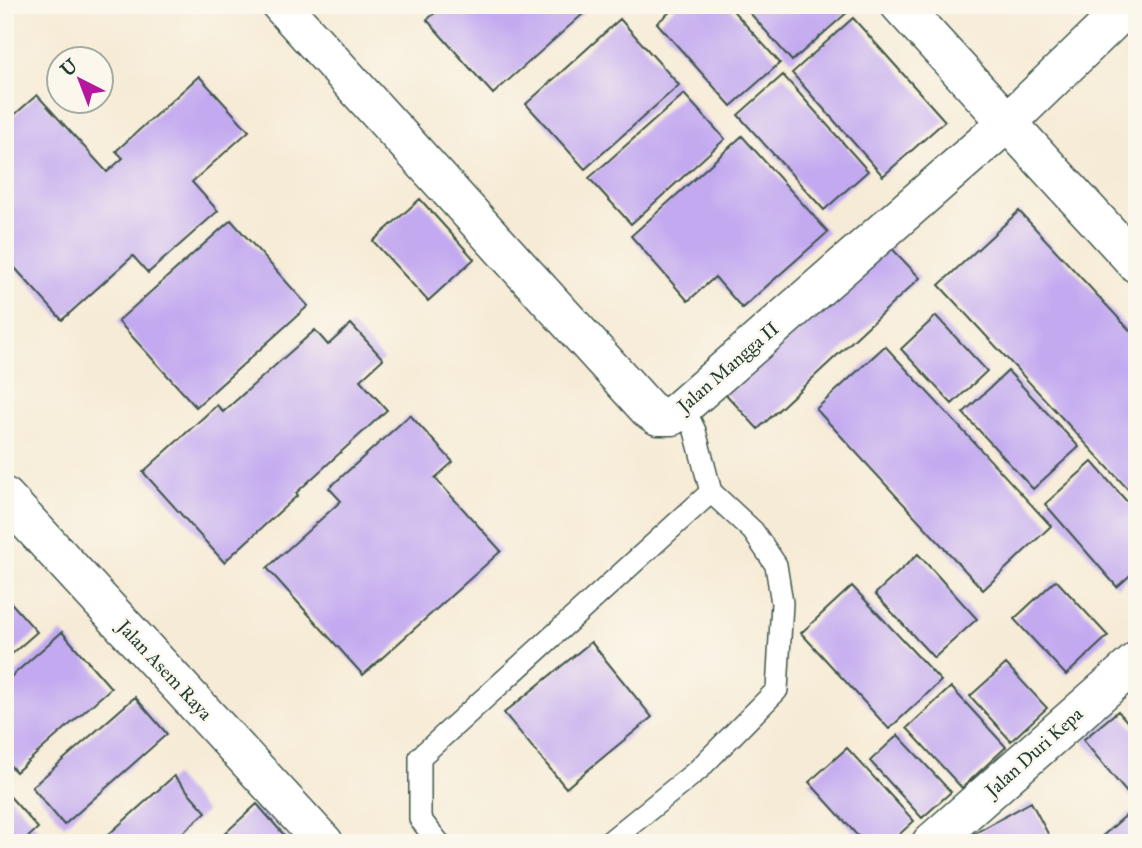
<svg xmlns="http://www.w3.org/2000/svg" width="1142" height="848" viewBox="0 0 1142 848" font-family="'IM FELL Great Primer',serif">
	<style>
		.building { fill: #c3aaf0 }
		.lines { fill: none; stroke-linecap: round; stroke-linejoin: round }
		.service-casing { stroke: #3f574c; stroke-width: 24 }
		.minor-casing { stroke: #3f574c; stroke-width: 41 }
		.service { stroke: #fff; stroke-width: 21 }
		.minor { stroke: #fff; stroke-width: 38 }
		.labels { text-anchor: middle; dominant-baseline: central; stroke-width: 5; stroke-linejoin: round; paint-order: stroke }
		.street-label { font-size: 19px; fill: #1f3d34; stroke: #fbf7ec }
	</style>
	<rect width="100%" height="100%" fill="#fbf7ec"/>
	<filter id="ink" filterUnits="userSpaceOnUse"><feTurbulence type="fractalNoise" baseFrequency=".0143" numOctaves="2"/><feDisplacementMap in="SourceGraphic" scale="14" xChannelSelector="R" yChannelSelector="G"/><feConvolveMatrix kernelMatrix="1 2 1 2 8 2 1 2 1" color-interpolation-filters="sRGB"/></filter>
	<filter id="wash" filterUnits="userSpaceOnUse"><feTurbulence type="fractalNoise" baseFrequency=".00686" numOctaves="4" result="noise"/><feDisplacementMap in="SourceGraphic" scale="28" xChannelSelector="R" yChannelSelector="G"/><feGaussianBlur stdDeviation="1.57" result="paint"/><feColorMatrix in="noise" values="0 0 0 0 0 0 0 0 0 0 0 0 0 0 0 0 0 1.4 0 .05"/><feComposite in="paint" operator="in"/></filter>
	<g filter="url(#wash)">
		<rect width="100%" height="100%" fill="#f6ebd6"/>
		<g id="blocks">
			<path class="building" d="M440,5H575L583,14L493,94L427,20L441,7Z
				M678,5H728L780,63L731,106L657,23Z
				M743,5H845L850,10L792,61Z
				M853,18L945,121L883,176L792,73Z
				M620,19L679,85L585,169L526,104Z
				M783,75L868,171L824,210L738,115Z
				M199,76L249,131L192,182L218,211L148,273L133,256L62,320L5,257V123L37,95L107,172L123,158L116,151Z
				M684,94L725,139L631,224L589,178Z
				M742,136L828,232L742,308L715,277L688,301L631,236Z
				M420,199L474,259L428,301L373,241Z
				M1019,211L1137,338V499L939,285Z
				M231,220L308,306L196,407L118,321Z
				M882,238L920,278L758,429L721,389Z
				M936,316L987,371L952,404L901,349Z
				M351,324L383,359L360,380L387,410L296,493L298,495L224,562L143,472L217,405L223,412L315,330L328,345Z
				M885,346L1051,526L983,590L816,409Z
				M1008,371L1079,447L1033,489L963,413Z
				M410,415L453,462L435,478L501,551L363,675L267,568L341,501L329,488Z
				M1092,462L1137,513V569L1117,587L1045,504Z
				M918,554L977,619L934,658L875,594Z
				M1056,580L1108,636L1066,675L1014,619Z
				M852,586L941,681L889,729L801,633Z
				M5,596L37,632L5,660Z
				M62,632L111,688L16,772L5,760V682Z
				M591,642L652,717L566,788L504,713Z
				M1006,664L1047,708L1011,741L970,696Z
				M951,687L1006,747L962,788L907,728Z
				M135,697L167,734L64,825L32,787Z
				M1118,711L1137,733V805L1083,740Z
				M898,735L951,792L922,818L870,761Z
				M847,748L914,821L890,843H864L809,782Z
				M174,776L206,812L171,843H99Z
				M5,791L38,828L22,843H5Z
				M1031,802L1053,843H973L970,836Z
				M257,804L291,843H229L222,836Z
				M1130,812L1137,820V843H1102L1099,839Z"/>
		</g>
	</g>
	<g filter="url(#ink)">
		<use href="#blocks" fill-opacity="0" stroke="#3f574c" stroke-width="2"/>
		<g class="lines">
			<defs>
				<path id="service" d="M439,843L420,819V757L711,492
					M608,843L698,770L777,690L782,603L776,565L753,531L711,492L695,431L683,406"/>
				<path id="minor" d="M281,5L648,409L658,416H672L1008,122L1129,5
					M900,5L1137,264
					M5,497L324,843
					M931,843L1137,661"/>
			</defs>
			<use href="#service" class="service-casing"/>
			<use href="#minor" class="minor-casing"/>
			<use href="#service" class="service"/>
			<use href="#minor" class="minor"/>
		</g>
	</g>
	<g class="labels">
		<g class="street-label">
			<text transform="translate(728 367) rotate(-41)">Jalan Mangga II</text>
			<text transform="translate(165 670) rotate(47)">Jalan Asem Raya</text>
			<text transform="translate(1034 752) rotate(-42)">Jalan Duri Kepa</text>
		</g>
	</g>
	<rect width="1142" height="848" fill="none" stroke="#fbf7ec" stroke-width="28"/>
	<g transform="translate(80 80) rotate(318)"><circle r="33" fill="#fbf7ec" stroke="#a3ada2" stroke-width="2"/>
	<path d="M0-5L12 26L0 18L-12 26Z" fill="#b5179e"/>
	<text y="-10" font-size="19" font-weight="bold" text-anchor="middle" fill="#1f3d34">U</text>
	</g>
</svg>
